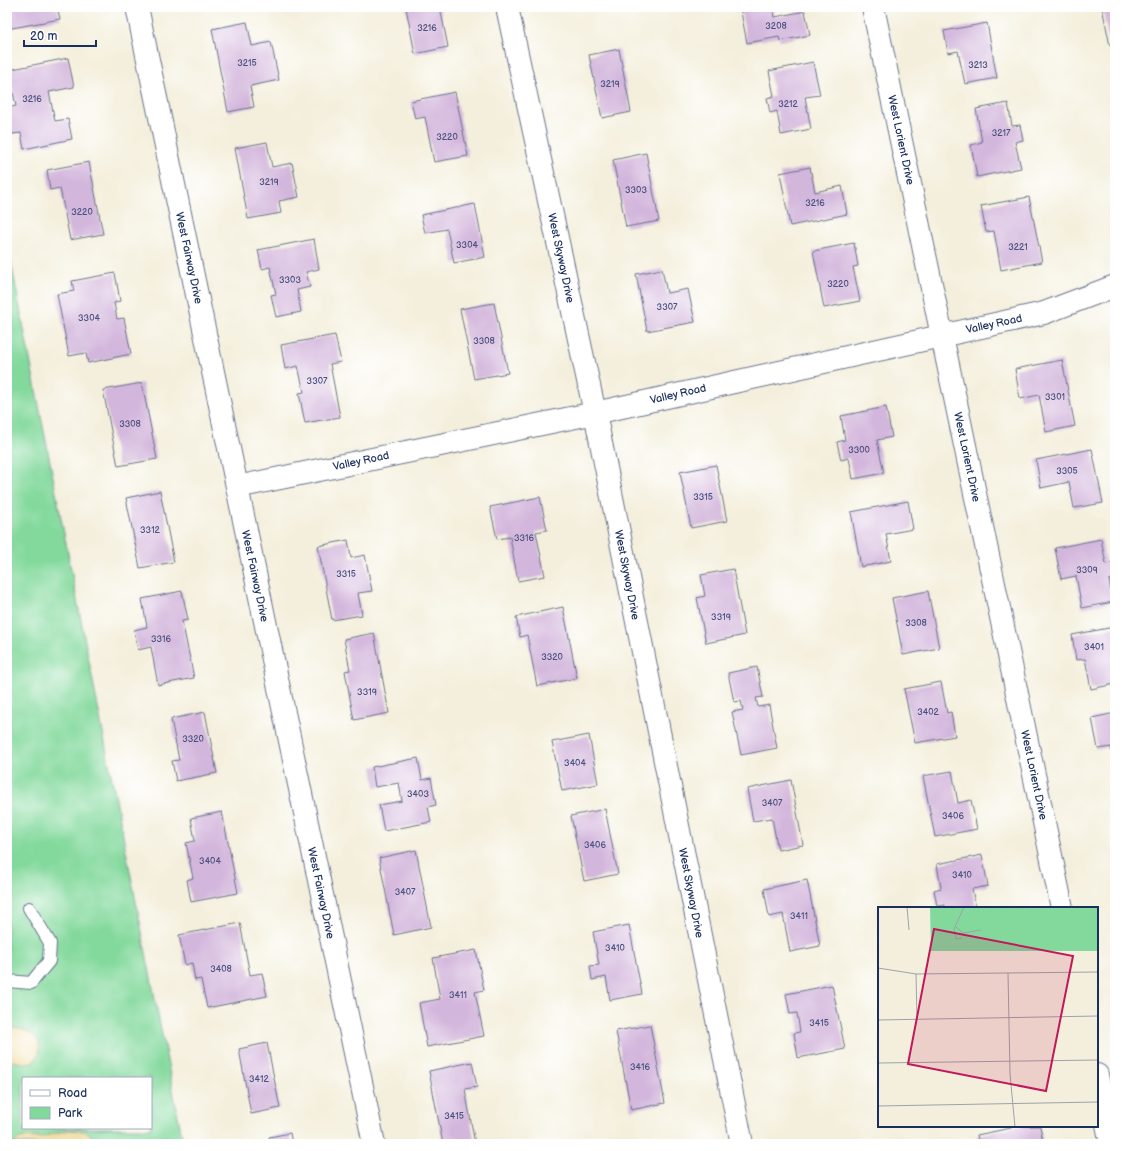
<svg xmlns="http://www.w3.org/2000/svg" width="1122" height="1151" viewBox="0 0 1122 1151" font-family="'Balsamiq Sans',sans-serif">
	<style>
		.green { fill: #83d99c; stroke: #4f847d; fill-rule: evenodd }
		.sand { fill: #eeda9e; stroke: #84847e }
		.building { fill: #d3b6dc }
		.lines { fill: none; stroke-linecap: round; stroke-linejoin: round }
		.service-casing { stroke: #67728a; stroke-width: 14 }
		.minor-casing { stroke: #67728a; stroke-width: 24 }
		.service { stroke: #fff; stroke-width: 12 }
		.minor { stroke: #fff; stroke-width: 22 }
		.labels { text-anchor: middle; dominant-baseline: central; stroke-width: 4; stroke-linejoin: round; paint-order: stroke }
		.number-label { font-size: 9px; fill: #49517e }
		.street-label { font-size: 11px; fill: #1b2f5e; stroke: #fff }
		.inset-road { fill: none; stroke: #9da2aa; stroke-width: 1 }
		.view { fill: #c2185b; fill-opacity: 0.15; stroke: #c2185b; stroke-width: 2 }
		.inset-edge { fill: none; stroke: #1b2f5e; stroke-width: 2 }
	</style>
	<rect width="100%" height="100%" fill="#fff"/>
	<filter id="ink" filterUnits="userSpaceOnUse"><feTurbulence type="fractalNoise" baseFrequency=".025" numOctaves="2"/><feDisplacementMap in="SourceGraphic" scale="8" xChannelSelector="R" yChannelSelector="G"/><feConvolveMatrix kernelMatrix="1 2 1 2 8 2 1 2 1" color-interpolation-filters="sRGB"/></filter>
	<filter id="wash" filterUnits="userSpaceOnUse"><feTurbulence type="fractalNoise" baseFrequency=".012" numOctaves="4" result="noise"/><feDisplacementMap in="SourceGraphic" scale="16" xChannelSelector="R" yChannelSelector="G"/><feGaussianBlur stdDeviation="0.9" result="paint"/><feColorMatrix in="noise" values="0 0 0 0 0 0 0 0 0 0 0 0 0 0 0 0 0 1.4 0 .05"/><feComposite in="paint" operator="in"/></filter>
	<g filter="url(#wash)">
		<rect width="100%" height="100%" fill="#f4efdc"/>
		<path class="green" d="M7,242L183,1142L175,1144H7ZM23,1078H151V1128H23Z"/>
		<path class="sand" d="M14,1028C26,1030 33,1033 39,1043C41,1069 24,1063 7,1060V1030Z
			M68,1130L85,1131L90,1134L93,1144H14C21,1132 33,1140 43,1137C52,1134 59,1132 68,1130Z"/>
		<g id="blocks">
			<path class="building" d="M7,7H57L60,19L7,29Z
				M411,7H440L448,47L415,54L406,8Z
				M740,7H773L775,17L805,11L810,35L780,41L779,37L747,43Z
				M1102,7H1115V45L1110,46Z
				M247,22L252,46L271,42L279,80L250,86L254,107L228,112L212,29Z
				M987,23L997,78L965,84L958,51L948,53L944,31Z
				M619,49L631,112L602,118L589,55Z
				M68,58L74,87L49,92L55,121L68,119L72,139L24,149L21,133L12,134L7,108L16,106L8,70Z
				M813,62L820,95L805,97L811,129L781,135L777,111L770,113L767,98L774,96L769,71Z
				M455,92L468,156L434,162L425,117L415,119L411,101Z
				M1008,103L1012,126L1020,125L1023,140L1015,142L1021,168L977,177L971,145L982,142L976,109Z
				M267,142L272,167L292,163L299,197L279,201L281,213L248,219L235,148Z
				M646,153L659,221L626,227L613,160Z
				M89,162L103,234L70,240L60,188L50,190L47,170Z
				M810,167L815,192L842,186L847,214L790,226L780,173Z
				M1029,197L1042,262L1001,270L994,231L986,232L981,206Z
				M475,204L485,257L454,263L447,229L425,233L421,215Z
				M314,239L319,269L306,272L310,287L297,290L301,312L276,317L271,295L276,294L270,267L262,269L258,250Z
				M854,243L858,266L853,267L860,301L824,308L813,251Z
				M662,269L667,293L688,289L695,322L647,331L636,274Z
				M115,273L120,301L114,303L117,319L124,318L131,354L88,363L86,353L69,356L57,294L74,291L72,281Z
				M494,303L508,373L474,379L460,309Z
				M335,335L341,362L330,364L340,417L305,423L299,393L304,392L298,366L285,369L281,345Z
				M1062,360L1075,426L1046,432L1039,395L1020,399L1015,369Z
				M142,383L157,459L118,466L103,390Z
				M886,407L892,437L877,440L884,473L853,479L849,458L841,460L837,442L845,440L841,416Z
				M1092,449L1103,503L1074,508L1069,482L1041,488L1036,460Z
				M716,465L727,521L691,528L680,472Z
				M160,491L174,562L140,568L126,498Z
				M540,497L547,530L536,532L545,576L518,581L510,537L497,539L490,507Z
				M908,501L913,529L886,534L891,561L861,567L851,512Z
				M1101,539L1106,564L1115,562V579L1109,580L1113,602L1082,608L1076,576L1061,579L1055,548Z
				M348,540L351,558L365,555L372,591L358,593L362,615L332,620L318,546Z
				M733,569L745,635L706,643L697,598L705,596L701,575Z
				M182,591L188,620L182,621L194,678L158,685L151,647L138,650L134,630L147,627L142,599Z
				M928,591L939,648L903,655L892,598Z
				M563,607L577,678L537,686L527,635L520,637L516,617Z
				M1114,627L1115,633V684L1091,689L1085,659L1076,660L1072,635Z
				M374,633L389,713L354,720L345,671L350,670L344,639Z
				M757,667L763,697L756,698L758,707L769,705L777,748L741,755L732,712L743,710L741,701L734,702L728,673Z
				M941,682L947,713L951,712L955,736L915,743L904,689Z
				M205,712L217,773L176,781L172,761L179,760L171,719Z
				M1115,713V765H1114L1111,747L1098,749L1092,718Z
				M589,735L598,784L562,791L552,742Z
				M418,758L422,780L431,778L436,805L428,807L431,822L384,831L379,805L402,801L399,783L375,787L372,767Z
				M952,771L958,803L971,800L977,829L935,837L923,776Z
				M791,780L803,845L778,850L772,818L753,821L747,789Z
				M605,809L618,874L584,881L571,816Z
				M222,812L238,893L191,902L187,880L193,878L186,843L195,841L191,818Z
				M416,850L431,927L394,935L379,858Z
				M982,855L988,886L972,889L976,908H945V905L937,906L934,890L941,888L937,864Z
				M807,880L820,946L790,952L783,914L769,917L764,889Z
				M240,923L250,975L262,973L267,996L207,1008L201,979L195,980L192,963L185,965L179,935Z
				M629,925L642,994L610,1000L606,977L592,980L590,966L599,965L593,932Z
				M476,950L484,990L475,992L484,1036L427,1047L419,1003L440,999L433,958Z
				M832,985L845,1049L798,1058L794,1033L800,1032L797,1013L790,1014L786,994Z
				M650,1025L665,1103L631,1110L616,1031Z
				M267,1043L280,1108L251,1114L239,1049Z
				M472,1062L477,1087L465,1089L475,1144H443L429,1071Z
				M1011,1126H1040L1043,1141L1026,1144H979L977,1135L1011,1128Z
				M290,1133L292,1144H270L269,1137Z"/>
		</g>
	</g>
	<g filter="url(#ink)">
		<use href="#blocks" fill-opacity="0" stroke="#67728a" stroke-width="1"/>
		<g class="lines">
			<defs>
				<path id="service" d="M7,981L31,983L49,961L50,943L29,908"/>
				<path id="minor" d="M137,7L374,1144
					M507,7L595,413L742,1144
					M873,7L1062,908
					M237,487L595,413L1044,313L1115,286
					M1097,1075L1111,1144"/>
			</defs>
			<use href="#service" class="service-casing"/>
			<use href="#minor" class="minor-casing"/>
			<use href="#service" class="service"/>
			<use href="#minor" class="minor"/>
		</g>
	</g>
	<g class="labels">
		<g class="number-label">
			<text x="776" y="26">3208</text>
			<text x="427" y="28">3216</text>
			<text x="247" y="63">3215</text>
			<text x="978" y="65">3213</text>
			<text x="610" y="84">3219</text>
			<text x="32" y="99">3216</text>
			<text x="788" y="104">3212</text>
			<text x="1001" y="133">3217</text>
			<text x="447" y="137">3220</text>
			<text x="269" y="182">3219</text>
			<text x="636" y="190">3303</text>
			<text x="815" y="203">3216</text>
			<text x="82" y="212">3220</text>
			<text x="467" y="245">3304</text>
			<text x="1018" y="247">3221</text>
			<text x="290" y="280">3303</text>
			<text x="838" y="284">3220</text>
			<text x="667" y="307">3307</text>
			<text x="89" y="318">3304</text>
			<text x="484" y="341">3308</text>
			<text x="317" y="381">3307</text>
			<text x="1055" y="397">3301</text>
			<text x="130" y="424">3308</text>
			<text x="859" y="450">3300</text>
			<text x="1067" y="471">3305</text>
			<text x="703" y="497">3315</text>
			<text x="150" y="530">3312</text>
			<text x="524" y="538">3316</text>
			<text x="1087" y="570">3309</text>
			<text x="346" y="574">3315</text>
			<text x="721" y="617">3319</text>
			<text x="916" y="623">3308</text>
			<text x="161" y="639">3316</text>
			<text x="1094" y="647">3401</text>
			<text x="552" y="657">3320</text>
			<text x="367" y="692">3319</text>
			<text x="928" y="712">3402</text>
			<text x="193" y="739">3320</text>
			<text x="575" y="763">3404</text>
			<text x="418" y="794">3403</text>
			<text x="772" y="803">3407</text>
			<text x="953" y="816">3406</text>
			<text x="595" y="845">3406</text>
			<text x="210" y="861">3404</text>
			<text x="962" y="875">3410</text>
			<text x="405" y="892">3407</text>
			<text x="799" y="916">3411</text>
			<text x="615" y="948">3410</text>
			<text x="221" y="969">3408</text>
			<text x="458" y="995">3411</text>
			<text x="819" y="1023">3415</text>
			<text x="640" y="1067">3416</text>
			<text x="259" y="1079">3412</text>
			<text x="454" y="1116">3415</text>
		</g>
		<g class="street-label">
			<text transform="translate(901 140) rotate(78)">West Lorient Drive</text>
			<text transform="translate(189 258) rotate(78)">West Fairway Drive</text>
			<text transform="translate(561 258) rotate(78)">West Skyway Drive</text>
			<text transform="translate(994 324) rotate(-12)">Valley Road</text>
			<text transform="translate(678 394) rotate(-13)">Valley Road</text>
			<text transform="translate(967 457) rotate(78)">West Lorient Drive</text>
			<text transform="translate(361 461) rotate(-12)">Valley Road</text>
			<text transform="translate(627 575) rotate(79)">West Skyway Drive</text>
			<text transform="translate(255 576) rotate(78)">West Fairway Drive</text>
			<text transform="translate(1034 775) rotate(78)">West Lorient Drive</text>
			<text transform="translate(321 893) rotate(78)">West Fairway Drive</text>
			<text transform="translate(691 893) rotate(79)">West Skyway Drive</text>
		</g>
	</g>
	<g transform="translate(878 907)">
		<rect width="220" height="220" fill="#f4efdc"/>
		<path d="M52,0H220V44H53Z" fill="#83d99c"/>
		<path class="inset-road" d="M29,0L31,23M78,20L85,26L103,23M84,31L78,32L76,22L86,0M0,61L38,67L220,65M130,66L132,167L137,220M38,67L39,111M0,113L220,109M0,156L220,153M0,199L220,195"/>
		<path class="view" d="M56,22L195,49L168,184L30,157Z"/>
		<rect width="220" height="220" class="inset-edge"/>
	</g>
	<rect width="1122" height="1151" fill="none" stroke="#fff" stroke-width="24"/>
	<rect x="22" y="1077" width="130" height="52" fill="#ffffff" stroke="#a4acbf"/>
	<rect x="30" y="1090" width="20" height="6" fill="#ffffff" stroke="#a4acbf"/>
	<text x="58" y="1097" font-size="12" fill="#1b2f5e">Road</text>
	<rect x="30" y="1107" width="20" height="12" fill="#83d99c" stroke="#a4acbf"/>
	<text x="58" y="1117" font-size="12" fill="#1b2f5e">Park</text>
	<path d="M24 40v6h72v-6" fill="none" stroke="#1b2f5e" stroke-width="2"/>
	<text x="30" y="40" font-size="12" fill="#1b2f5e" stroke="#ffffff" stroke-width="3" paint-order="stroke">20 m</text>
</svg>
